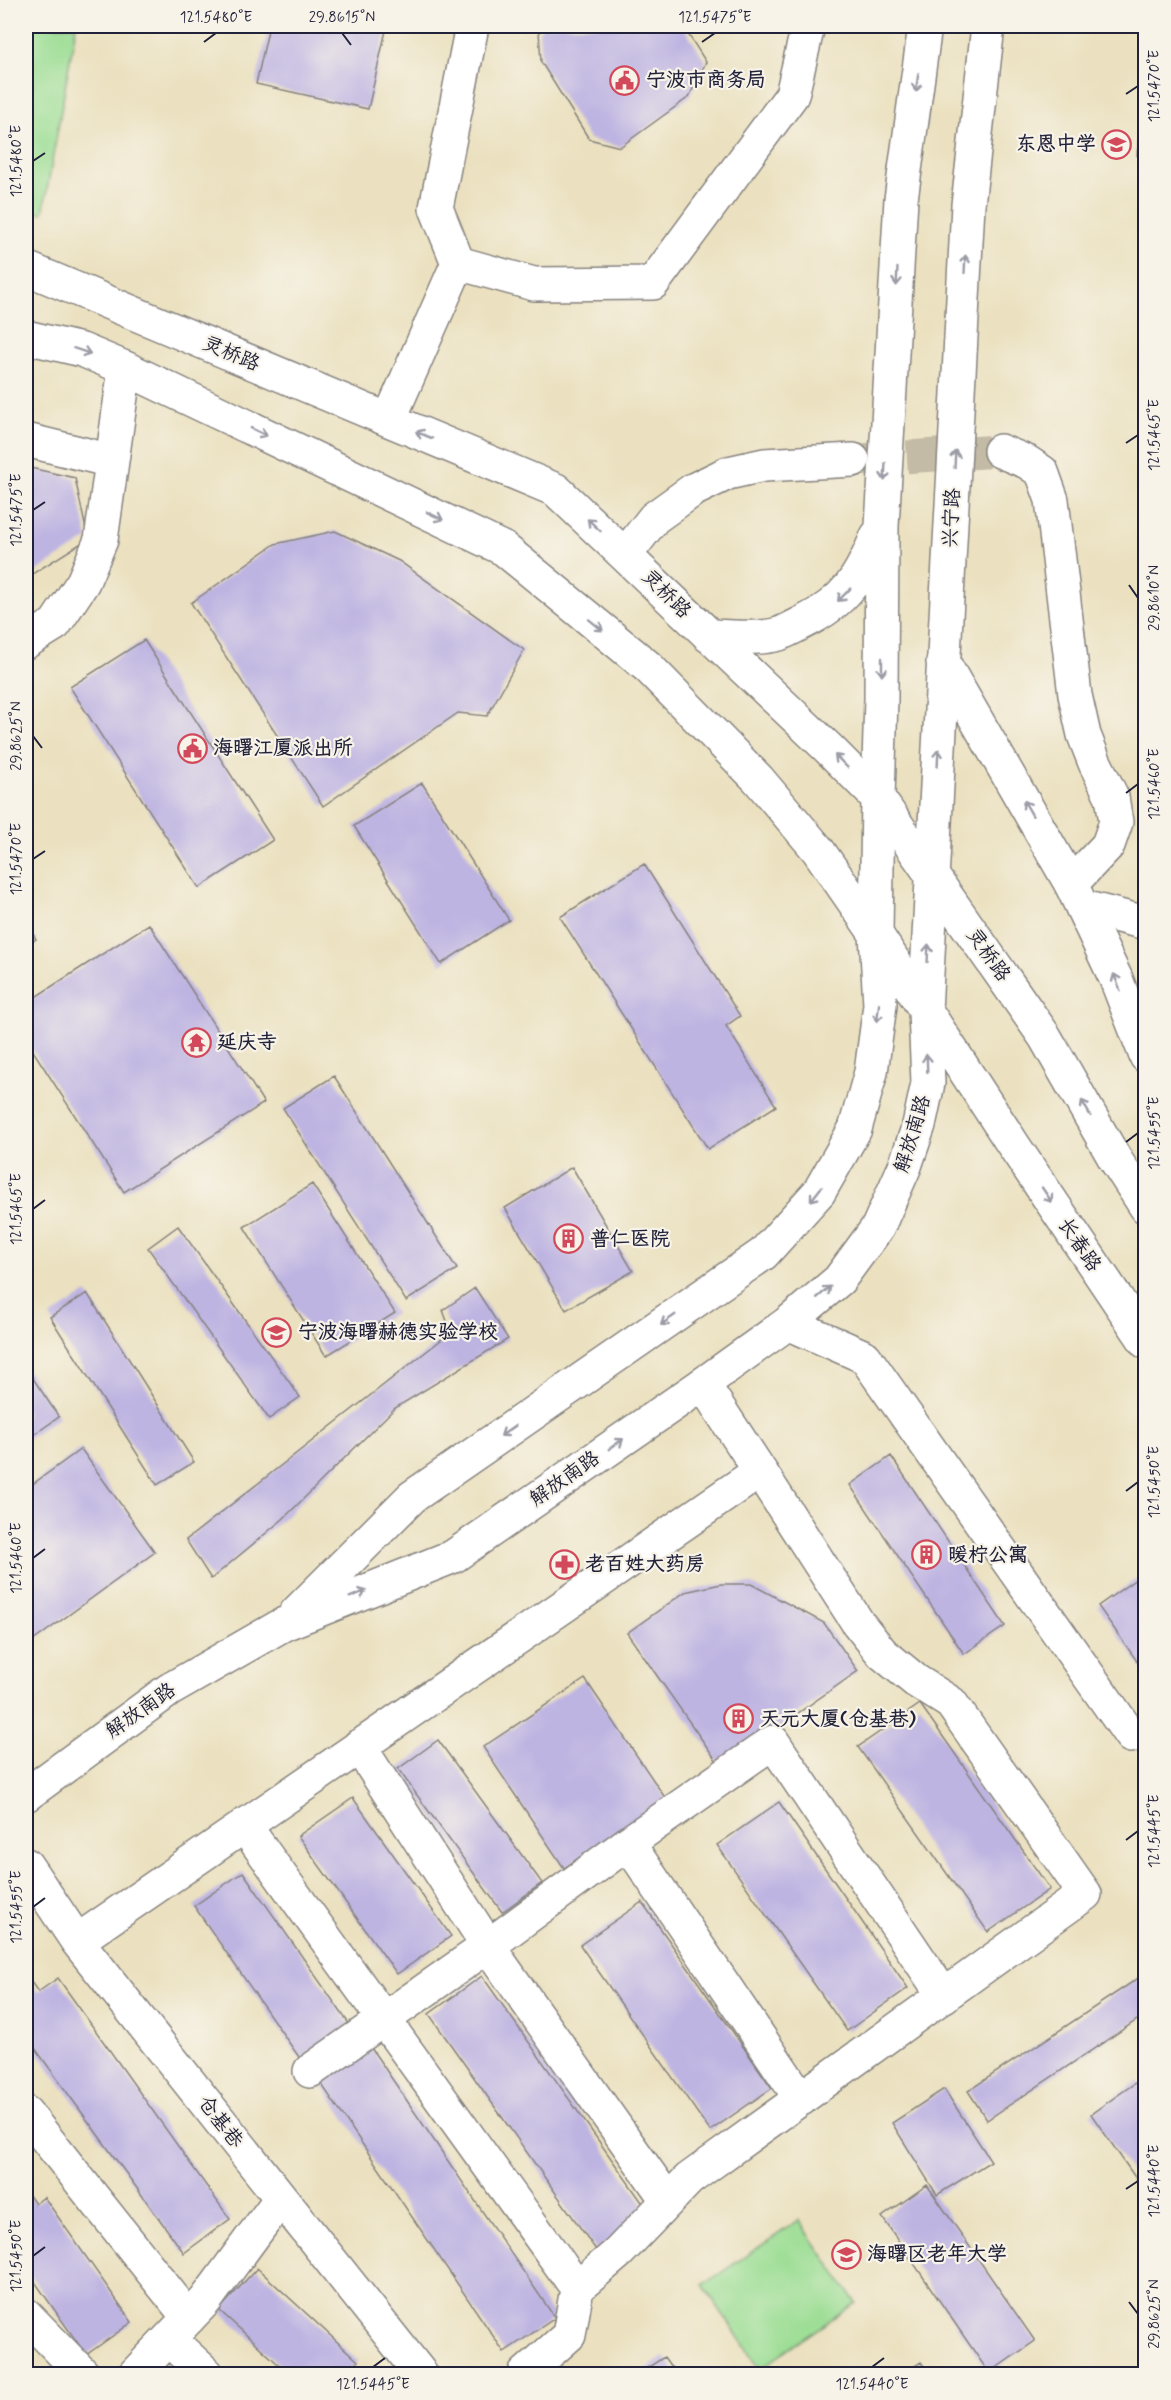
<svg xmlns="http://www.w3.org/2000/svg" width="1171" height="2400" viewBox="0 0 1171 2400" font-family="Mynerve,'LXGW WenKai TC',sans-serif">
	<style>
		.green { fill: #9dde95; stroke: #608068; stroke-width: 1.5 }
		.building { fill: #beb4e2 }
		.lines { fill: none; stroke-linecap: round; stroke-linejoin: round }
		.minor-tunnel { stroke: #c3bba5; stroke-width: 33; stroke-dasharray: 33 16; stroke-linecap: butt }
		.minor-casing { stroke: #86827e; stroke-width: 36 }
		.major-casing { stroke: #86827e; stroke-width: 36 }
		.minor { stroke: #fff; stroke-width: 33 }
		.major { stroke: #fff; stroke-width: 33 }
		.oneway { stroke: #9c9ca7 }
		.ticks { fill: none; stroke: #22223b; stroke-width: 2 }
		.labels { text-anchor: middle; dominant-baseline: central; stroke-width: 4.5; stroke-linejoin: round; paint-order: stroke }
		.poi-label { font-size: 20px; font-weight: bold; fill: #22223b; stroke: #f7f3e8; text-anchor: start }
		.street-label { font-size: 20px; fill: #22223b; stroke: #f7f3e8 }
		.neatline { fill: none; stroke: #22223b; stroke-width: 2 }
		.ticks-label { font-size: 15px; text-anchor: middle; fill: #22223b }
	</style>
	<rect width="100%" height="100%" fill="#f7f3e8"/>
	<filter id="ink" filterUnits="userSpaceOnUse"><feTurbulence type="fractalNoise" baseFrequency=".0167" numOctaves="2"/><feDisplacementMap in="SourceGraphic" scale="12" xChannelSelector="R" yChannelSelector="G"/><feConvolveMatrix kernelMatrix="1 2 1 2 8 2 1 2 1" color-interpolation-filters="sRGB"/></filter>
	<filter id="wash" filterUnits="userSpaceOnUse"><feTurbulence type="fractalNoise" baseFrequency=".008" numOctaves="4" result="noise"/><feDisplacementMap in="SourceGraphic" scale="24" xChannelSelector="R" yChannelSelector="G"/><feGaussianBlur stdDeviation="1.35" result="paint"/><feColorMatrix in="noise" values="0 0 0 0 0 0 0 0 0 0 0 0 0 0 0 0 0 1.4 0 .05"/><feComposite in="paint" operator="in"/></filter>
	<g filter="url(#wash)">
		<rect width="100%" height="100%" fill="#ebe1c0"/>
		<path class="green" d="M26,26H76L43,213L26,211Z
			M799,2220L856,2303L760,2369L703,2285Z"/>
		<g id="blocks">
			<path class="building" d="M269,26H387L368,109L256,84Z
				M543,26H683L706,62L689,97L620,147L589,139L541,62L539,31Z
				M1144,79H1146V167L1137,155Z
				M26,467L75,478L88,539L26,578Z
				M335,531L399,561L524,650L487,716L458,713L323,806L191,603L275,544Z
				M144,640L273,840L199,888L70,687Z
				M422,783L509,920L441,964L354,826Z
				M644,864L740,1016L726,1026L776,1106L708,1149L560,917Z
				M26,923L36,939L26,946Z
				M149,924L264,1103L124,1192L30,1046L26,1049V1003Z
				M334,1076L457,1269L406,1301L283,1108Z
				M572,1167L633,1271L566,1310L505,1208Z
				M312,1184L395,1313L326,1356L244,1227Z
				M178,1226L300,1397L269,1419L148,1248Z
				M475,1288L508,1339L395,1408L283,1519L211,1579L186,1540L451,1332L443,1310Z
				M87,1293L194,1462L157,1485L50,1317Z
				M26,1368L59,1417L26,1440Z
				M81,1449L155,1552L26,1646V1489Z
				M891,1456L1005,1626L964,1654L850,1485Z
				M1146,1572V1674L1098,1606Z
				M721,1584H751L824,1623L858,1671L721,1767L627,1633L685,1592Z
				M585,1679L666,1799L564,1868L483,1747Z
				M920,1704L1050,1889L988,1932L858,1747Z
				M438,1740L542,1883L502,1912L398,1769Z
				M353,1798L451,1936L397,1974L298,1836Z
				M779,1802L908,1988L847,2031L717,1845Z
				M243,1872L350,2025L301,2060L194,1906Z
				M642,1902L772,2088L710,2131L580,1945Z
				M1146,1973V2014L987,2120L968,2091Z
				M26,1975L38,1992L58,1978L230,2219L184,2253L26,2036Z
				M482,1976L649,2212L596,2250L429,2014Z
				M371,2048L555,2318L504,2352L320,2082Z
				M1138,2081L1146,2091V2193L1091,2114Z
				M944,2089L991,2161L937,2195L892,2123Z
				M927,2185L1035,2341L989,2373L882,2217Z
				M26,2191L35,2204L44,2197L132,2322L86,2355L26,2269Z
				M257,2268L358,2361L346,2374H289L219,2310Z
				M664,2357L676,2374H638Z
				M921,2362L929,2374H902Z"/>
		</g>
	</g>
	<g filter="url(#ink)">
		<use href="#blocks" fill-opacity="0" stroke="#86827e" stroke-width="1.5"/>
		<g class="lines">
			<path class="minor-tunnel" d="M858,460L1000,451"/>
			<defs>
				<path id="minor" d="M458,263L534,284L653,283L792,95L808,26
					M389,420L458,263L436,208L472,26
					M26,440L112,461
					M1000,451L1027,462L1042,472L1052,500L1075,695L1084,735L1095,763L1112,797L1116,822L1108,845L1071,884
					M626,554L654,518L693,490L728,473L764,465L853,460
					M26,642L55,624L83,582L101,540L125,368
					M788,1323L865,1357L1131,1736
					M359,1746L488,1946L628,1843L773,1742L944,1996
					M244,1825L577,2288
					M628,1843L801,2099
					M26,1865L77,1941L421,2374
					M77,1941L760,1471L703,1384
					M310,2071L488,1946L668,2201
					M26,2113L189,2318
					M26,2315L83,2374
					M169,2339L207,2374
					M135,2374L205,2301L281,2198
					M525,2374L569,2335L577,2288L618,2253L689,2179L1085,1894L951,1703L916,1681L882,1653L858,1623L760,1471"/>
				<path id="major" d="M26,268L556,490L828,748L878,798L1045,1037L1115,1159L1146,1207
					M26,337L82,350L125,368L504,549L648,667L758,779L818,850L876,934L1014,1146L1146,1342
					M709,636C731,636 757,640 779,634C787,631 796,626 804,622C846,601 860,578 877,536
					M943,662L1071,884L1116,979L1146,1056
					M1083,907L1146,923
					M296,1613L412,1497L763,1254L819,1192L855,1129L871,1072L880,1005L876,934L878,798L881,698L882,526L901,199L925,26
					M26,1795L169,1690L284,1624L454,1556L703,1384L788,1323L839,1280L878,1227L905,1166L919,1125L928,1083L925,1011L968,205L988,26"/>
			</defs>
			<use href="#minor" class="minor-casing"/>
			<use href="#major" class="major-casing"/>
			<use href="#minor" class="minor"/>
			<use href="#major" class="major"/>
		</g>
		<defs><path id="oneway-shaft" d="M-6 0H5M1.5-3L5.5 0L1.5 3" fill="none" stroke-width="1.6" stroke-linecap="round" stroke-linejoin="round" transform="scale(1.5)"/></defs>
		<g class="oneway">
			<use href="#oneway-shaft" transform="translate(917 83) rotate(98)"/>
			<use href="#oneway-shaft" transform="translate(965 264) rotate(-87)"/>
			<use href="#oneway-shaft" transform="translate(897 277) rotate(93)"/>
			<use href="#oneway-shaft" transform="translate(82 351) rotate(18)"/>
			<use href="#oneway-shaft" transform="translate(259 432) rotate(26)"/>
			<use href="#oneway-shaft" transform="translate(424 435) rotate(-157)"/>
			<use href="#oneway-shaft" transform="translate(955 459) rotate(-87)"/>
			<use href="#oneway-shaft" transform="translate(885 472) rotate(93)"/>
			<use href="#oneway-shaft" transform="translate(435 516) rotate(26)"/>
			<use href="#oneway-shaft" transform="translate(594 525) rotate(-137)"/>
			<use href="#oneway-shaft" transform="translate(844 595) rotate(135)"/>
			<use href="#oneway-shaft" transform="translate(596 625) rotate(39)"/>
			<use href="#oneway-shaft" transform="translate(882 667) rotate(90)"/>
			<use href="#oneway-shaft" transform="translate(938 758) rotate(-87)"/>
			<use href="#oneway-shaft" transform="translate(841 761) rotate(-135)"/>
			<use href="#oneway-shaft" transform="translate(1028 808) rotate(-120)"/>
			<use href="#oneway-shaft" transform="translate(928 953) rotate(-87)"/>
			<use href="#oneway-shaft" transform="translate(1117 982) rotate(-112)"/>
			<use href="#oneway-shaft" transform="translate(878 1013) rotate(97)"/>
			<use href="#oneway-shaft" transform="translate(927 1063) rotate(-92)"/>
			<use href="#oneway-shaft" transform="translate(1086 1108) rotate(-120)"/>
			<use href="#oneway-shaft" transform="translate(816 1194) rotate(128)"/>
			<use href="#oneway-shaft" transform="translate(1047 1195) rotate(56)"/>
			<use href="#oneway-shaft" transform="translate(824 1292) rotate(-40)"/>
			<use href="#oneway-shaft" transform="translate(668 1320) rotate(145)"/>
			<use href="#oneway-shaft" transform="translate(508 1431) rotate(145)"/>
			<use href="#oneway-shaft" transform="translate(616 1444) rotate(-35)"/>
			<use href="#oneway-shaft" transform="translate(358 1594) rotate(-22)"/>
		</g>
	</g>
	<path class="ticks" d="M342,33L351,45M204,42L216,33M702,42L715,33M1126,94L1138,86M33,161L45,153M1126,443L1138,435M33,510L45,502M1129,585L1138,598M33,736L42,748M1126,793L1138,784M33,859L45,851M1126,1142L1138,1133M33,1209L45,1200M1126,1491L1138,1482M33,1558L45,1549M1126,1840L1138,1831M33,1907L45,1898M1126,2189L1138,2181M33,2256L45,2247M1129,2302L1138,2314M373,2367L385,2358M872,2367L884,2358"/>
	<defs>
		<symbol id="civic-ring" viewBox="-11 -11 22 22"><circle r="9.5" fill="#f7f3e8" stroke="#d1495b" stroke-width="1.5"/><path d="M-.6-6.5H3V-4.5H.6V-3L4-1V1h2V6H-6V1h2V-1L-.6-3ZM-1.2 2.5V6h2.4V2.5Z" fill="#d1495b"/></symbol>
		<symbol id="school-ring" viewBox="-11 -11 22 22"><circle r="9.5" fill="#f7f3e8" stroke="#d1495b" stroke-width="1.5"/><path d="M0-5L7-2L0 1L-7-2ZM-4 1L0 2.5L4 1V4Q0 6-4 4Z" fill="#d1495b"/></symbol>
		<symbol id="temple-ring" viewBox="-11 -11 22 22"><circle r="9.5" fill="#f7f3e8" stroke="#d1495b" stroke-width="1.5"/><path d="M0-6L5-2H3V0L6.5 2.5H4V6H1.5V3h-3V6H-4V2.5H-6.5L-3 0V-2H-5Z" fill="#d1495b"/></symbol>
		<symbol id="building-ring" viewBox="-11 -11 22 22"><circle r="9.5" fill="#f7f3e8" stroke="#d1495b" stroke-width="1.5"/><path d="M-4-6H4V6H1V3H-1V6H-4ZM-2.5-4.3h1.7v1.8h-1.7ZM.8-4.3h1.7v1.8H.8ZM-2.5-1h1.7V.8h-1.7ZM.8-1h1.7V.8H.8Z" fill="#d1495b"/></symbol>
		<symbol id="pharmacy-ring" viewBox="-11 -11 22 22"><circle r="9.5" fill="#f7f3e8" stroke="#d1495b" stroke-width="1.5"/><path d="M-2-6h4v4h4v4h-4v4h-4v-4h-4v-4h4Z" fill="#d1495b"/></symbol>
	</defs>
	<g fill-rule="evenodd">
		<use href="#civic-ring" x="608" y="64" width="33" height="33"/>
		<use href="#school-ring" x="1100" y="128" width="33" height="33"/>
		<use href="#civic-ring" x="176" y="732" width="33" height="33"/>
		<use href="#temple-ring" x="180" y="1026" width="33" height="33"/>
		<use href="#building-ring" x="552" y="1222" width="33" height="33"/>
		<use href="#school-ring" x="260" y="1316" width="33" height="33"/>
		<use href="#building-ring" x="910" y="1538" width="33" height="33"/>
		<use href="#pharmacy-ring" x="548" y="1548" width="33" height="33"/>
		<use href="#building-ring" x="722" y="1702" width="33" height="33"/>
		<use href="#school-ring" x="830" y="2238" width="33" height="33"/>
	</g>
	<g class="labels">
		<g class="poi-label">
			<text x="646" y="80">宁波市商务局</text>
			<text x="1096" y="144" text-anchor="end">东恩中学</text>
			<text x="213" y="748">海曙江厦派出所</text>
			<text x="217" y="1042">延庆寺</text>
			<text x="590" y="1239">普仁医院</text>
			<text x="298" y="1332">宁波海曙赫德实验学校</text>
			<text x="948" y="1555">暖柠公寓</text>
			<text x="585" y="1564">老百姓大药房</text>
			<text x="760" y="1719">天元大厦(仓基巷)</text>
			<text x="867" y="2254">海曙区老年大学</text>
		</g>
		<g class="street-label">
			<text transform="translate(231 354) rotate(23)">灵桥路</text>
			<text transform="translate(952 518) rotate(-87)">兴宁路</text>
			<text transform="translate(666 594) rotate(45)">灵桥路</text>
			<text transform="translate(988 955) rotate(55)">灵桥路</text>
			<text transform="translate(913 1134) rotate(-73)">解放南路</text>
			<text transform="translate(1079 1245) rotate(56)">长春路</text>
			<text transform="translate(565 1479) rotate(-35)">解放南路</text>
			<text transform="translate(141 1711) rotate(-35)">解放南路</text>
			<text transform="translate(220 2122) rotate(52)">仓基巷</text>
		</g>
	</g>
	<rect width="1171" height="2400" fill="none" stroke="#f7f3e8" stroke-width="66"/>
	<rect x="33" y="33" width="1105" height="2334" class="neatline"/>
	<g class="ticks-label">
		<text x="216" y="22">121.5480°E</text>
		<text x="342" y="22">29.8615°N</text>
		<text x="715" y="22">121.5475°E</text>
		<text transform="translate(1154 86) rotate(-90)" y="5">121.5470°E</text>
		<text transform="translate(16 161) rotate(-90)" y="5">121.5480°E</text>
		<text transform="translate(1154 435) rotate(-90)" y="5">121.5465°E</text>
		<text transform="translate(16 510) rotate(-90)" y="5">121.5475°E</text>
		<text transform="translate(1154 598) rotate(-90)" y="5">29.8610°N</text>
		<text transform="translate(16 736) rotate(-90)" y="5">29.8625°N</text>
		<text transform="translate(1154 784) rotate(-90)" y="5">121.5460°E</text>
		<text transform="translate(16 859) rotate(-90)" y="5">121.5470°E</text>
		<text transform="translate(1154 1133) rotate(-90)" y="5">121.5455°E</text>
		<text transform="translate(16 1209) rotate(-90)" y="5">121.5465°E</text>
		<text transform="translate(1154 1482) rotate(-90)" y="5">121.5450°E</text>
		<text transform="translate(16 1558) rotate(-90)" y="5">121.5460°E</text>
		<text transform="translate(1154 1831) rotate(-90)" y="5">121.5445°E</text>
		<text transform="translate(16 1907) rotate(-90)" y="5">121.5455°E</text>
		<text transform="translate(1154 2181) rotate(-90)" y="5">121.5440°E</text>
		<text transform="translate(16 2256) rotate(-90)" y="5">121.5450°E</text>
		<text transform="translate(1154 2314) rotate(-90)" y="5">29.8625°N</text>
		<text x="373" y="2389">121.5445°E</text>
		<text x="872" y="2389">121.5440°E</text>
	</g>
</svg>
